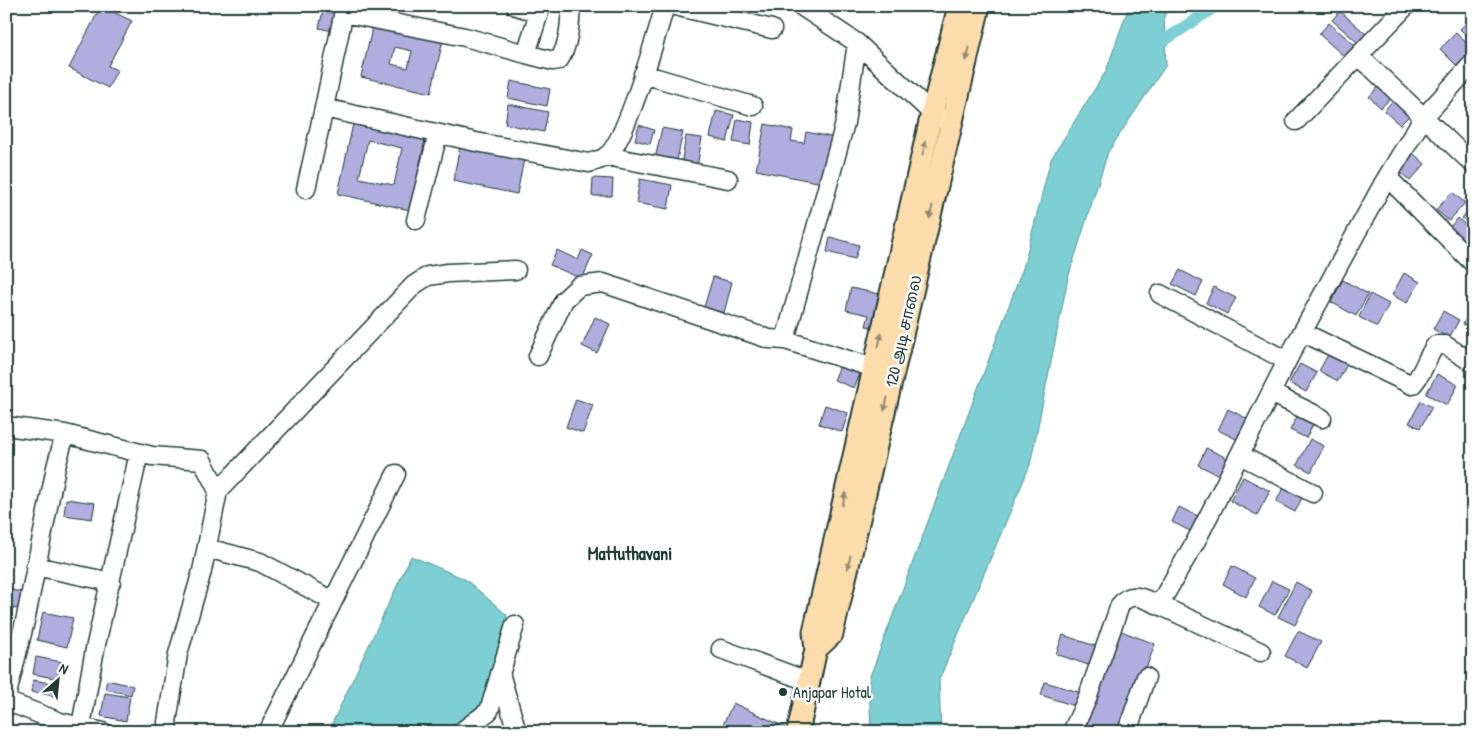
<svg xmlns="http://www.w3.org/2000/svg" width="1479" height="738" viewBox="0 0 1479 738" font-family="'Patrick Hand','Noto Sans Tamil',sans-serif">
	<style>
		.water { fill: #7dcfd4; stroke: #579594 }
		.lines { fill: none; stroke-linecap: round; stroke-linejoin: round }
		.canal { stroke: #7dcfd4; stroke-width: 12 }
		.building { fill: #afaedf; stroke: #1f3d34; fill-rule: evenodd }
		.minor-casing { stroke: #1f3d34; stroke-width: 21 }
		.major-casing { stroke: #1f3d34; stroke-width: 25 }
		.minor { stroke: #fff; stroke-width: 18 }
		.major { stroke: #fddcac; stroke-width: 21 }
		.oneway { fill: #8e8c70 }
		.poi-dot { fill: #1f3d34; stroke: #fff; stroke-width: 2 }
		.labels { text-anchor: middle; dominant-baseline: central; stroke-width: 5; stroke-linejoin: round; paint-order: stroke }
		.street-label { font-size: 16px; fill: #1f3d34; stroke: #fff }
		.poi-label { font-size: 16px; fill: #1f3d34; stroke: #fff; text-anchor: start }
		.neighbourhood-label { font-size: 18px; font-weight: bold; fill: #1f3d34; stroke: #fff }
	</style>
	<rect width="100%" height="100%" fill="#fff"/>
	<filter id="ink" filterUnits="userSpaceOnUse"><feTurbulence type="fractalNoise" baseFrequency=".02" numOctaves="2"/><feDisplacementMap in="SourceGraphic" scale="10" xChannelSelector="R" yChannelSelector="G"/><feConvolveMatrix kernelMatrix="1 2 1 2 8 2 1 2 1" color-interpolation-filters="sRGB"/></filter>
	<g filter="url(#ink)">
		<path class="water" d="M1129,6H1172L1164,16L1166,65L1108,152L1068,278L1030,465L939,680L941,732H871L869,679L1023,268L1051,159L1106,71Z
			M411,556L465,579L507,615L482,708L447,732H328Z"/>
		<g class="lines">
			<path class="canal" d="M1149,43L1165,40L1216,6"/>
		</g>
		<path class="building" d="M101,6L132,21L108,66L117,70L108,88L69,68Z
			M324,6L342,9L337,32L319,28Z
			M1340,11L1366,34L1358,43L1332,20Z
			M1473,17V42L1460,29Z
			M1329,23L1358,48L1348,60L1319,34Z
			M373,24L443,40L431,93L361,77ZM395,47L412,51L408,68L391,64Z
			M1456,33L1473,49V54L1459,68L1440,49Z
			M511,81L550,89L547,106L508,98Z
			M1382,83L1394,94L1381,108L1369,97Z
			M1395,98L1412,113L1400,125L1384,111Z
			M508,104L548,112L544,132L505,124Z
			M716,111L734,115L727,142L710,137Z
			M354,119L426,135L410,210L338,194ZM368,140L402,148L394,185L359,178Z
			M737,119L753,122L750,145L733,142Z
			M765,124L793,130L791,141L804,143L806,132L831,137L822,183L756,170Z
			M639,125L654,130L650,144L635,140Z
			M662,128L683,132L676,164L655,159Z
			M686,136L702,138L697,167L681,165Z
			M460,146L524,159L517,194L453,181Z
			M1413,153L1425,164L1410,181L1398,170Z
			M593,178L613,179L612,196H592Z
			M640,179L672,185L668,209L636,203Z
			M1452,192L1465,203L1449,221L1436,210Z
			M1470,209L1473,211V228L1462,218Z
			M1458,218L1471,230L1463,240L1449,228Z
			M830,237L859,245L855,259L827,252Z
			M557,250L578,260L582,250L593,255L582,279L550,265Z
			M1180,270L1203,282L1196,296L1172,284Z
			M1404,273L1420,282L1407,303L1392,295Z
			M713,277L732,282L724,313L704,307Z
			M1343,280L1368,294L1356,316L1331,302Z
			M1214,287L1236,298L1227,314L1206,303Z
			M851,288L884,295L877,328L866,326L869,315L846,310Z
			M1370,294L1389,304L1377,327L1359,317Z
			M1473,307V329L1463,324Z
			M1443,311L1459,320L1449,338L1433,329Z
			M595,317L610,324L597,353L582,346Z
			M1331,349L1350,359L1338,381L1319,371Z
			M1300,364L1317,373L1306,392L1289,383Z
			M840,366L860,374L854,388L834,380Z
			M1437,374L1458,385L1447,405L1426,394Z
			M576,399L593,405L583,433L566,427Z
			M1421,401L1432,407L1420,428L1409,423Z
			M1304,403L1320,411L1306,438L1290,430Z
			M825,405L848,413L842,432L819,424Z
			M1228,409L1252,421L1242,442L1218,430Z
			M1310,439L1324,446L1311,472L1297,465Z
			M1206,448L1227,458L1219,475L1198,465Z
			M1290,474L1309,484L1295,512L1276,502Z
			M1243,477L1270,491L1257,515L1230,501Z
			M66,499L95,503L92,519L64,515Z
			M1179,507L1202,518L1194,533L1172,522Z
			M1232,566L1255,578L1246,597L1223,584Z
			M1272,581L1289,589L1275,615L1259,607Z
			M1296,582L1312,591L1295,625L1278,617Z
			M6,589L27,593L24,610L6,607Z
			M43,612L73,618L67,647L37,640Z
			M6,630L19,632L16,649L6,647Z
			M1121,631L1155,644L1123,732H1084Z
			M1298,631L1321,642L1307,668L1285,656Z
			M1063,635L1101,648L1094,667L1056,654Z
			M36,657L62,662L59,679L33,674Z
			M33,680L56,684L55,696L31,692Z
			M107,680L133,686L131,695L105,689Z
			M1045,682L1082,693L1078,707L1041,695Z
			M105,693L130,697L126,721L101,716Z
			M733,703L785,727L783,732L720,731Z"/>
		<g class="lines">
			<defs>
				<path id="minor" d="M516,6L539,13
					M675,6L772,29
					M801,6L857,43L932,113L942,119
					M343,13L465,37L526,54L541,6
					M526,54L553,61L559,60C569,45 570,24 571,6
					M1359,56L1473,164
					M643,74L753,106
					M324,108L345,6
					M1296,121L1406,6
					M606,156L728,179
					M1387,177L1473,263
					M306,189L324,108L476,142L589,163C594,161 602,160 607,156C627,139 656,36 665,6
					M416,220L438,134
					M1160,294L1287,361
					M1302,332L1412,385C1423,375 1426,357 1436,345H1445L1473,363
					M785,340L874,368
					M538,356L564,300L579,286L603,283L769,339L785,340L845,123L857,43
					M1271,393L1322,418
					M6,426L65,434L152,456L202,460L218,491L202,571L178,654L167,722L168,732
					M1240,455L1313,493
					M218,491L414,285L428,276L448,273L516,270
					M207,548L260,562L331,600
					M35,566L111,582
					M1159,605L1261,652
					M721,649L810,682
					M500,673L517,732
					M6,698L26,617L56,467L65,434
					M6,701L60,722L103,732
					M81,726L95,649L139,453
					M268,732L396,474
					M461,732L489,711L515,625
					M1072,732L1087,699L1120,605C1131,590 1144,599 1159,605L1198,537L1292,351L1383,184L1423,118L1473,63
					M1127,732L1146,677"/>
				<path id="major" d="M816,649L832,634L979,6
					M798,732L816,649L814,632L932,113L959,6"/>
			</defs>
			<use href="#minor" class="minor-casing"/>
			<use href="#major" class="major-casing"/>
			<use href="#minor" class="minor"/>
			<use href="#major" class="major"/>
		</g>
		<defs><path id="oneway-solid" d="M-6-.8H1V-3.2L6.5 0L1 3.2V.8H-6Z" transform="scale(1.25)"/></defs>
		<g class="oneway">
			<use href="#oneway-solid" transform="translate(968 54) rotate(103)"/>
			<use href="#oneway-solid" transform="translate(924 148) rotate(-77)"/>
			<use href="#oneway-solid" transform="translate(931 212) rotate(103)"/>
			<use href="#oneway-solid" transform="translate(880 340) rotate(-77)"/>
			<use href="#oneway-solid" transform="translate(886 404) rotate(103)"/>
			<use href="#oneway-solid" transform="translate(844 499) rotate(-77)"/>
			<use href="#oneway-solid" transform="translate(849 562) rotate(103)"/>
		</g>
	</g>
	<circle class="poi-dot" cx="783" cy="692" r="5"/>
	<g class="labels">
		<g class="street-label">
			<text transform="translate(903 331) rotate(-77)">120 அடி சாலை</text>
		</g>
		<g class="poi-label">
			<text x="793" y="692">Anjapar Hotal</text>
		</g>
		<g class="neighbourhood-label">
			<text x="630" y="553">Mattuthavani</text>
		</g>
	</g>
	<rect width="1479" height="738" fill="none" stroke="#fff" stroke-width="25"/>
	<rect x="12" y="12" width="1454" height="713" fill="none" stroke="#1f3d34" stroke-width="2" filter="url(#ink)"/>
	<g transform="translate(58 680) rotate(27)" stroke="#ffffff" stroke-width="4" paint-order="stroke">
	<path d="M0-4L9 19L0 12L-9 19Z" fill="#1f3d34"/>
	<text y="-8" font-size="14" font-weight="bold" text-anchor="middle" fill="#1f3d34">N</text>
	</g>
</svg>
